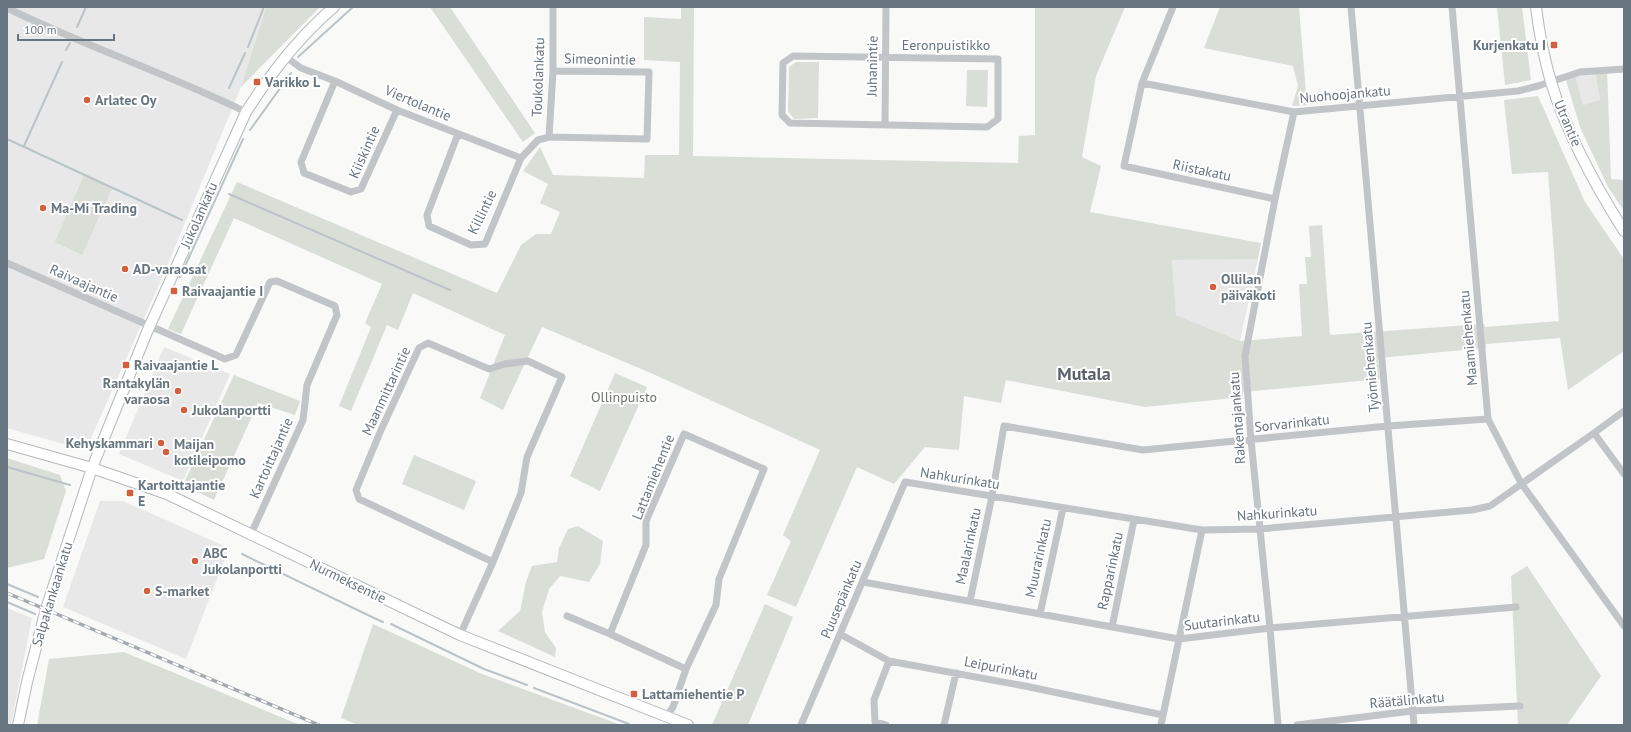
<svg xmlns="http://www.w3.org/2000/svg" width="1631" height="732" viewBox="0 0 1631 732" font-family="'PT Sans',sans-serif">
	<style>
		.built { fill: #e7e8e7 }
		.green { fill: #d9ded7 }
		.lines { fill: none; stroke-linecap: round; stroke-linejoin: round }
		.stream { stroke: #bac4c8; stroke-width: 2 }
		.secondary-casing { stroke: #b3b9bd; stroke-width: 12 }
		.street { stroke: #c1c5c8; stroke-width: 7 }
		.secondary { stroke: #fff; stroke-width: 10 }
		.rail-casing { stroke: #a3a9ae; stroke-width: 3.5 }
		.rail { stroke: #fff; stroke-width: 2; stroke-dasharray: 6; stroke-linecap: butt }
		.poi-dot { fill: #d2603e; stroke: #fff; stroke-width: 1.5 }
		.labels { text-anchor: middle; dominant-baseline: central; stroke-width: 4; stroke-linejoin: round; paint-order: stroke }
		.street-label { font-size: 14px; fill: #66757f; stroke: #fff }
		.poi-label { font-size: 14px; font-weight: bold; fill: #66757f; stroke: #fff; text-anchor: start }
		.park-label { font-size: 14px; fill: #697866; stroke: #fff }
		.district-label { font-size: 18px; font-weight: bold; fill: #59636b; stroke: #fff }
	</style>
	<rect width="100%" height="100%" fill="#f9f9f7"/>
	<path class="built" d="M7,7H266L241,87L166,269L88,445L78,448L7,428Z
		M1595,71L1600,100L1583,105L1575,74Z
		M1258,259L1240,341L1176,315L1172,260Z
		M164,347L230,374L183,481L119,454Z
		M100,501H123L229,548L186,659L63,607Z
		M7,608L32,618L11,725H7Z"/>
	<path class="green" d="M266,7H320L241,87Z
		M430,7H450L535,133L523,142Z
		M681,7H694L693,156L1018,163L1019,136L1035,135V7H1125L1096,76L1082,157L1101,166L1090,212L1261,243L1258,259L1172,260L1176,315L1240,341L1302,336L1299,284H1307L1305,257H1311L1309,226L1322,225L1330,335L1484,324L1485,327L1559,321L1548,172L1512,174L1504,100L1538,96L1585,202L1624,259V351L1568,390L1560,338L1486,344V348L1378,358L1380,379L1243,392V397L1145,407L1006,380L1001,403L964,396L959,450L925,447L894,484L857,467L796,607L767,595L791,541L783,535L820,450L653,374L542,327L503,410L480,398L505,335L413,293L398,330L387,325L351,411L339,406L371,327L365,323L382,284L234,218L181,334L168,329L237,182L497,293L521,245L536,234H551L560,212L540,203L548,184L523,171L540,147L553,175L644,178L645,155H679L680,62L644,60V17L681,19Z
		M1220,7H1299L1307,105L1292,106L1298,86L1293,66L1204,48Z
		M1497,7H1522L1531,80L1505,85Z
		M796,62H819L818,118L794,119L788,111L789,67Z
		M967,70H988L987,107L966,106Z
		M1607,70L1611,179L1624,180V211L1608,187L1580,127L1565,77L1575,74L1583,105L1600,100L1595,71Z
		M84,175L112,188L82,255L55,242Z
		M615,373L647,387L600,491L570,476Z
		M234,375L300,401L295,415L258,403L214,500L183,485Z
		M414,455L476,481L464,510L402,484Z
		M7,458L60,475L66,491L44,559L7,568Z
		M578,526L603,541L600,564L589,582L560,576L549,589L542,612L545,632L556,648L555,657L498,631L520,611L526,582L532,566L557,562L559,548L568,529Z
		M1527,566L1601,676L1567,725H1518L1511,576Z
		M765,604L793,617L748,725H712Z
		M373,624L482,674L621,725H358L341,718Z
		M124,652L300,725H37L49,659Z"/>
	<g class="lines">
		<path class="stream" d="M77,27L86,7
			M248,47L264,7
			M66,50L70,43
			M298,57L353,7
			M229,88L245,53
			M250,130L291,73
			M7,139L182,220
			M24,146L62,62
			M229,194L450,290
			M180,277L243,139
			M7,467L70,485
			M242,554L374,618L383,622
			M7,584L38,597
			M7,602L35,614
			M391,624L484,669L527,685
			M534,688L629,724"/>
		<defs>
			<path id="secondary" d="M1536,7C1539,32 1544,58 1551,82C1567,135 1595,185 1624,231
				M7,444L92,468L167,494L460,635L688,725
				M18,725L27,682L46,609L92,468L147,332L246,112C269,76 301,35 334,7"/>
		</defs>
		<use href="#secondary" class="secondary-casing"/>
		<path class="street" d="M1173,7L1142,83L1124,166L1275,199
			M1351,7L1414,725
			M1452,7L1488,419L1521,483L1624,626
			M7,8C85,46 168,74 246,112
			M793,56L998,59V119L987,127L790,123L782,115L783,63Z
			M286,57L301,68L335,81L397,110L521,158L538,140L549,137L553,71V7
			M335,81L301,162L304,173L351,192L361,189L397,110
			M1142,83L1294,112L1518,91L1538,86L1580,72L1624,69
			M885,125L886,7
			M458,134L427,215L429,226L471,245L485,244L521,158
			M549,137L647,139L649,72L553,71
			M7,263L225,359L236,355L270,282L277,281L335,306L337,315L307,385L303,420L251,534
			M1594,433L1624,474
			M863,582L1179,639L1270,628L1516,607
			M970,601L992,496L1004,426L1143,450L1388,426L1488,419
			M1040,614L1063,508
			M567,616L610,634L686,669
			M1112,627L1134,520
			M610,634L646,545V521L684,434L764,469L719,579L716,605L686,669L673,707L667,716
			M840,634L889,661L1025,686L1163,715
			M460,635L493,562L521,493L527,457L562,377L528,361L505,364L489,369L428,343L419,348L381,430L356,490L359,499L493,562
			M801,725L905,482L1202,530L1260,529L1472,510L1490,506L1594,433L1624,411
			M886,725L875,722L874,700L889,661
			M944,725L956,673
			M1161,725L1202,530
			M1278,725L1270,628L1251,440L1245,356L1275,199L1294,112
			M1297,725L1412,711L1520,706"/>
		<use href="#secondary" class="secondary"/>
		<defs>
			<path id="rail" d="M7,593L319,725"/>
		</defs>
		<use href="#rail" class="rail-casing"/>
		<use href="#rail" class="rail"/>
	</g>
	<g class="poi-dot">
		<rect x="1550" y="41" width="8" height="8" rx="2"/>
		<rect x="253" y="78" width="8" height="8" rx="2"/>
		<circle cx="87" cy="100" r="4"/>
		<circle cx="43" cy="208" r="4"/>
		<circle cx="125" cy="269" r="4"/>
		<circle cx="1213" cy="287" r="4"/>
		<rect x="170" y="287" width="8" height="8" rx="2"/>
		<rect x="122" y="361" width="8" height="8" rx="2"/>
		<circle cx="178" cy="391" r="4"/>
		<circle cx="184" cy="410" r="4"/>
		<circle cx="161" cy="443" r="4"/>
		<circle cx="166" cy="452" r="4"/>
		<rect x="126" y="489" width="8" height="8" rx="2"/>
		<circle cx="195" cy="561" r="4"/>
		<circle cx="147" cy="591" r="4"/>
		<rect x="630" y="690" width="8" height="8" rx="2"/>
	</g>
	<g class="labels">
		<g class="street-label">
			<text x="946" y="45">Eeronpuistikko</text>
			<text transform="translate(600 59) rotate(1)">Simeonintie</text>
			<text transform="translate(872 66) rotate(-89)">Juhanintie</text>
			<text transform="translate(538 77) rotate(-88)">Toukolankatu</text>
			<text transform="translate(1345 94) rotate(-5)">Nuohoojankatu</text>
			<text transform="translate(418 103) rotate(23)">Viertolantie</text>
			<text transform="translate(1568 123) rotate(67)">Utrantie</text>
			<text transform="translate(364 152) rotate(-66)">Kiiskintie</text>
			<text transform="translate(1202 170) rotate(12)">Riistakatu</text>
			<text transform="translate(482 212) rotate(-64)">Killintie</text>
			<text transform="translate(199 215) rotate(-66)">Jukolankatu</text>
			<text transform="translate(84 283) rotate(24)">Raivaajantie</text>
			<text transform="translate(1468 338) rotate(-95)">Maamiehenkatu</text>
			<text transform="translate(1370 367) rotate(-95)">Työmiehenkatu</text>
			<text transform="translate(386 391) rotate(-65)">Maanmittarintie</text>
			<text transform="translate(1237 418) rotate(-94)">Rakentajankatu</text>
			<text transform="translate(1292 423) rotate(-6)">Sorvarinkatu</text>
			<text transform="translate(271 458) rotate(-66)">Kartoittajantie</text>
			<text transform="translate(653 477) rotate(-68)">Lattamiehentie</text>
			<text transform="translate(960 478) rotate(9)">Nahkurinkatu</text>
			<text transform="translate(1277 513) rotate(-4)">Nahkurinkatu</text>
			<text transform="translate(968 546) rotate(-78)">Maalarinkatu</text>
			<text transform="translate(1038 558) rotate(-78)">Muurarinkatu</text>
			<text transform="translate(1110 571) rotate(-78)">Rapparinkatu</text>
			<text transform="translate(348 581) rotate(26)">Nurmeksentie</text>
			<text transform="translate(52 594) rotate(-73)">Salpakankaankatu</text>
			<text transform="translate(841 599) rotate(-67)">Puusepänkatu</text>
			<text transform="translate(1222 621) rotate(-7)">Suutarinkatu</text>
			<text transform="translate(1001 668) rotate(11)">Leipurinkatu</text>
			<text transform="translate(1407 700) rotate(-5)">Räätälinkatu</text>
		</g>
		<g class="poi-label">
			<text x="1546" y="45" text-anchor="end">Kurjenkatu I</text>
			<text x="265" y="82">Varikko L</text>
			<text x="95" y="100">Arlatec Oy</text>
			<text x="51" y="208">Ma-Mi Trading</text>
			<text x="133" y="269">AD-varaosat</text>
			<text x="1221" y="279">Ollilan<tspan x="1221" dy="16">päiväkoti</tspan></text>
			<text x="182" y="291">Raivaajantie I</text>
			<text x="134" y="365">Raivaajantie L</text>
			<text x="170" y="383" text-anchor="end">Rantakylän<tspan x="170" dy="16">varaosa</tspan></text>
			<text x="192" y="410">Jukolanportti</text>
			<text x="153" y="443" text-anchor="end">Kehyskammari</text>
			<text x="174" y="444">Maijan<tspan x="174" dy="16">kotileipomo</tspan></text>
			<text x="138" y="485">Kartoittajantie<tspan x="138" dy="16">E</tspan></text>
			<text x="203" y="553">ABC<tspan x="203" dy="16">Jukolanportti</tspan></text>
			<text x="155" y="591">S-market</text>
			<text x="642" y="694">Lattamiehentie P</text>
		</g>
		<g class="park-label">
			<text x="624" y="397">Ollinpuisto</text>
		</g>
		<g class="district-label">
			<text x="1084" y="373">Mutala</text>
		</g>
	</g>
	<rect width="1631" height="732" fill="none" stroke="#66757f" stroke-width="16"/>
	<path d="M18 34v6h96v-6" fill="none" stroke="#66757f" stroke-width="2"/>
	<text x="24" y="34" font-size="12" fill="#66757f" stroke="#ffffff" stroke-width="3" paint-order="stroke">100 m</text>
</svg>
